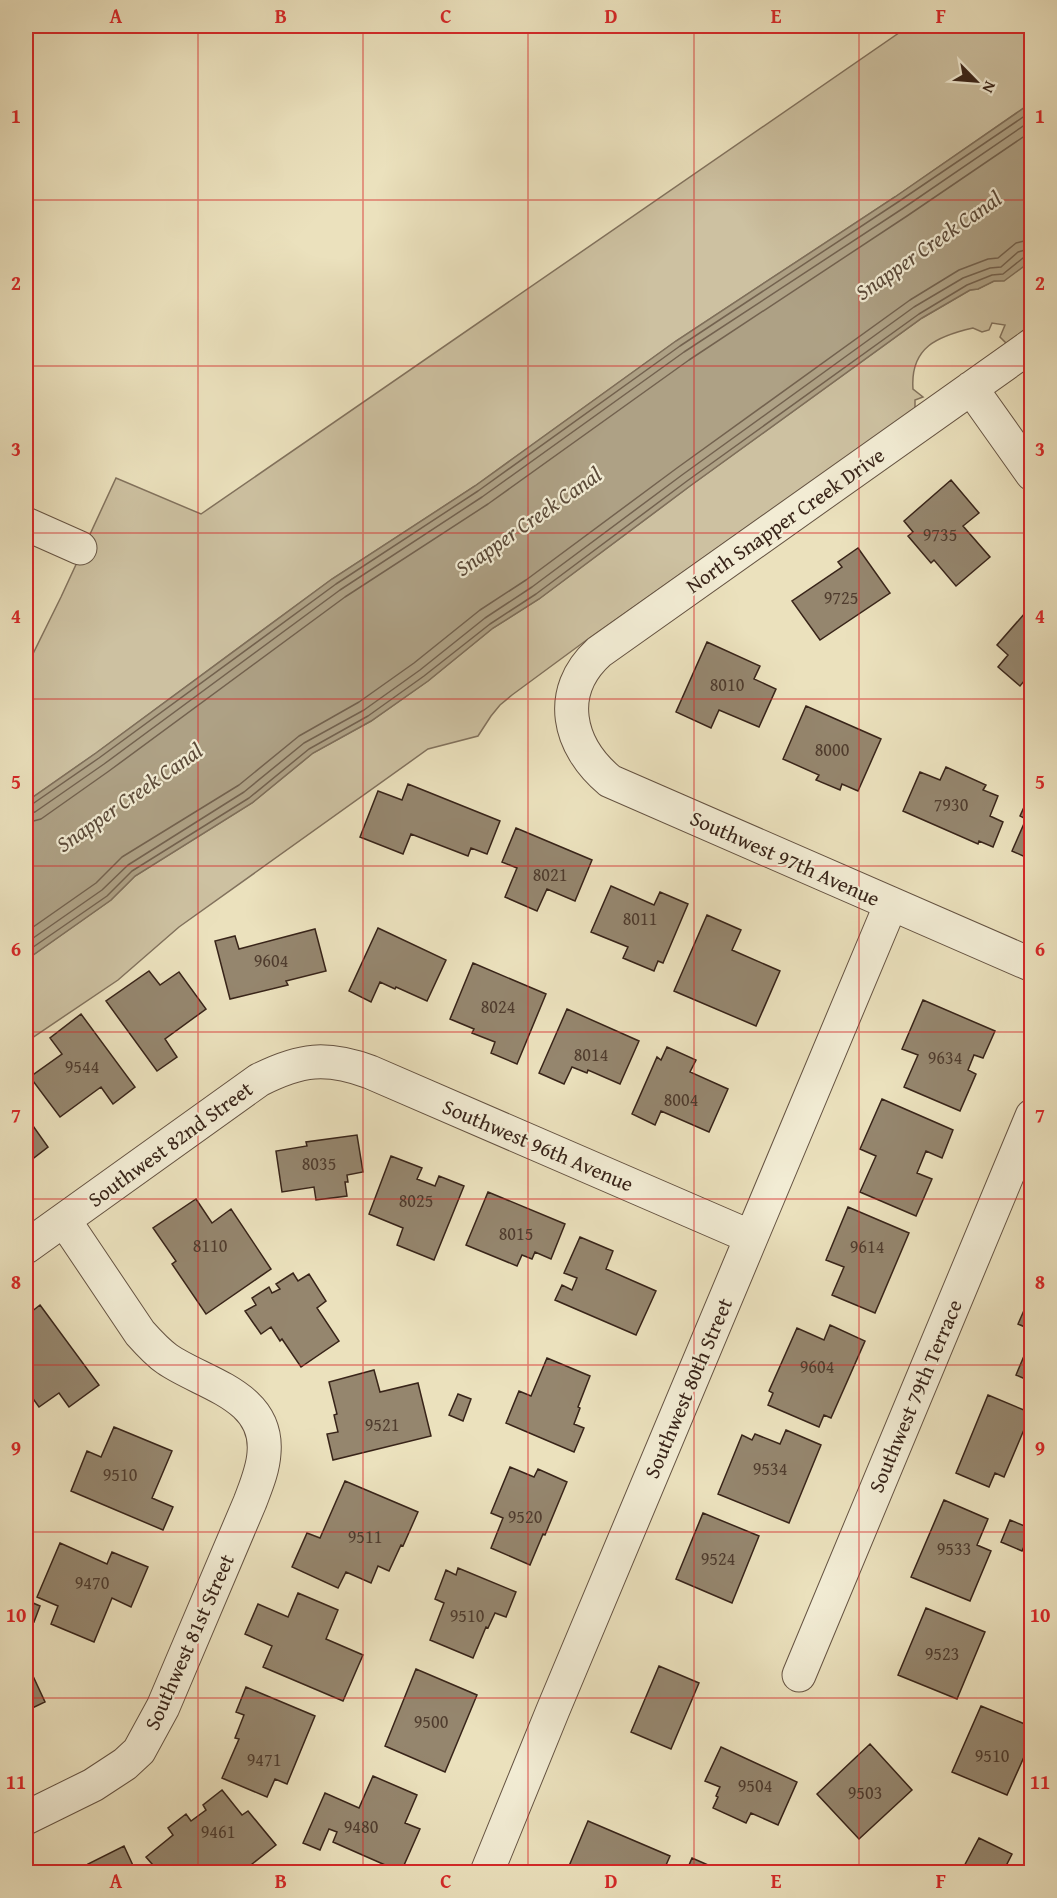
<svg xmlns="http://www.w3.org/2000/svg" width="1057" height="1898" viewBox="0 0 1057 1898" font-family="'Gentium Book Plus',serif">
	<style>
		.green { fill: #cdc1a1; stroke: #82725d; stroke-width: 1.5 }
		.water { fill: #aea185; stroke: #7f6f5a; stroke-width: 1.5 }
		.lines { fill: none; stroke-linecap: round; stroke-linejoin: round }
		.shore { stroke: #73624f; stroke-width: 1.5 }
		.building { fill: #95866e; stroke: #382419; stroke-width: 1.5 }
		.minor-casing { stroke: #655342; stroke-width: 35 }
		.minor { stroke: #f2ecd4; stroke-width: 33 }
		.grid { fill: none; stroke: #d62828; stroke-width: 1.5; stroke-opacity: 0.55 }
		.labels { text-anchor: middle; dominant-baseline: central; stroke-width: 4.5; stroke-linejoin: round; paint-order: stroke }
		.number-label { font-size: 18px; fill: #4f3c2e }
		.street-label { font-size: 21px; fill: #382419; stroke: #f2ecd4 }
		.water-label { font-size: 22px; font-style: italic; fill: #5b4a39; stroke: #f2ecd4 }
		.neatline { fill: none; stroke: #d62828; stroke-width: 2 }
		.grid-label { font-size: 20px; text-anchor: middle; font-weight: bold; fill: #d62828 }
	</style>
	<rect width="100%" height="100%" fill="#ebe1bd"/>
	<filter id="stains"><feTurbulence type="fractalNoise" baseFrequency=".00333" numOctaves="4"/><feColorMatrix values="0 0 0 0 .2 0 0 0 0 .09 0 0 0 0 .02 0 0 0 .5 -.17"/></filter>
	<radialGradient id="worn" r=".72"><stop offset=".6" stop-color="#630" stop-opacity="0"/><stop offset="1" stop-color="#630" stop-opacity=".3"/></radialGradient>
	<path class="green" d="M909,26H1031V103L895,197L676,341L475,486L332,579L96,753L26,802V668L61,597L116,478L201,514Z
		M1031,261V324L1007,344L1000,337L1005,325L992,323L989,330L982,332L973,328C938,336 910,347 913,389L923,397L915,400V409L588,639L512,695L500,705L491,716L478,736L428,749L179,927L118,980L26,1042V960L111,900L135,876L252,803L313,753L371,721L428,681L493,628L539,599L690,486L922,318L970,290L978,289L994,281L1004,280Z"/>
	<path class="water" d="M1031,103V261L1004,281H994L978,289L970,290L922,318L690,486L539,599L493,628L428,681L371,721L313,753L252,803L135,876L111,900L26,960V802L96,753L332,579L475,486L676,341L895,197Z"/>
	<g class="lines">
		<path class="shore" d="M26,806L31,805L99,758L336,584L478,491L680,346L898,202L1032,111
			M26,814L35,812L104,764L340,590L482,497L684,352L902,209L1032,120
			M26,823L41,819L109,771L345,597L488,504L689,360L907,216L1032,131
			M26,932L96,883L122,857L239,785L299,736L359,702L414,663L480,610L526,580L677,468L910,300L959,270L988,259L998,258L1016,243L1032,239
			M26,943L102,890L128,865L244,792L304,743L364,710L420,670L485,618L532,587L682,475L914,307L963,278L990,268L1001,267L1018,252L1032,248
			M26,952L107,896L132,871L249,798L309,749L368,716L424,676L490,624L536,594L687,481L919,314L967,285L992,275L1003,274L1023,258L1032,256"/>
	</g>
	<path class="building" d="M951,480L979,513L963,526L990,557L956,586L934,560L931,563L908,536L913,532L904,521Z
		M858,548L890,593L820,640L792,601L842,567L838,562Z
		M1032,605V677L1029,675L1020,686L998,667L1008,655L997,645Z
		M707,642L760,666L754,679L776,689L759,727L719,710L711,728L676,712Z
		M806,706L881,739L858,791L842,784L840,790L816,780L819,775L783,759Z
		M946,767L986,785L983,790L998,796L990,816L1003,822L993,847L979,841L978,844L903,811L920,772L940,780Z
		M408,784L500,821L487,854L471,848L468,856L411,834L403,854L360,837L378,791L402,800Z
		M1030,794L1032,795V860L1012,851L1026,819L1020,816Z
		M516,828L592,860L575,901L547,889L537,911L505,897L517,868L502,862Z
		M611,886L654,905L660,892L688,904L663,963L658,961L654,971L623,958L628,947L591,932Z
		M707,915L741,930L732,950L780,971L756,1026L674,991Z
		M378,928L446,960L427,1001L396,987L395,989L380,982L371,1002L349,991Z
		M315,929L326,971L286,981L288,985L230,999L215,941L235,936L239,949Z
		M473,963L546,994L517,1064L491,1053L495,1042L472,1033L474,1029L450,1019Z
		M149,971L160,985L179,972L206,1009L165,1039L177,1057L157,1071L106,1001Z
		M923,1000L995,1031L983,1058L974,1055L968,1070L976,1074L960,1111L904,1087L918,1055L902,1049Z
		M567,1009L639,1041L620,1084L588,1070L587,1073L572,1067L564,1084L539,1073Z
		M81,1014L135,1087L113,1104L101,1087L60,1117L30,1077L62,1054L50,1038Z
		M667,1047L696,1060L690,1072L728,1089L709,1132L661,1111L655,1125L632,1114L657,1057L661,1060Z
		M882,1099L953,1130L942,1158L926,1151L917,1173L932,1179L916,1216L860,1192L876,1156L860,1149Z
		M26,1116L48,1147L26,1164Z
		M357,1135L363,1172L347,1175L348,1182H345L347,1196L316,1200L314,1187L282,1192L276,1151L307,1146L306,1142Z
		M391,1156L422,1168L417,1179L435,1186L439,1176L464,1186L434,1260L397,1245L403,1228L369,1214Z
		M488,1192L565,1224L551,1259L535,1252L532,1259L522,1255L517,1266L466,1245Z
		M196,1199L212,1223L231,1209L271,1269L206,1314L172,1264L176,1261L153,1228Z
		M848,1207L909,1233L875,1313L832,1295L844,1267L826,1260Z
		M580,1237L613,1251L606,1269L656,1291L636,1335L555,1300L562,1285L572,1290L577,1278L564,1273Z
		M293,1273L298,1281L309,1274L326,1301L317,1308L339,1341L301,1367L282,1339L280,1341L271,1327L261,1334L245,1311L256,1305L252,1298L269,1287L272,1293L280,1289L276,1284Z
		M1032,1292V1330L1018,1324Z
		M40,1305L99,1385L69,1407L59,1393L39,1407L26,1389V1373L30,1369L26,1362V1316Z
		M830,1325L865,1341L831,1418L824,1415L819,1427L768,1405L773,1393L769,1391L797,1328L824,1340Z
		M1032,1337V1382L1016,1375Z
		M547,1358L590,1376L578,1407L580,1408L574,1424L584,1428L574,1452L506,1423L519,1391L531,1396Z
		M374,1370L380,1392L418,1383L431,1436L333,1460L327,1434L338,1432L334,1415L337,1414L329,1382Z
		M458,1394L471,1399L463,1421L449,1415Z
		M988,1395L1031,1413L1004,1477L995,1473L989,1487L956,1473Z
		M114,1427L172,1451L152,1498L173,1507L163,1530L71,1491L87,1451L101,1457Z
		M786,1430L821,1445L789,1523L718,1494L742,1435L752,1440L755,1434L780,1444Z
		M510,1467L534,1477L538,1469L567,1482L545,1535L543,1534L530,1565L491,1548L503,1518L491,1513Z
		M345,1481L418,1512L403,1546L401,1545L389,1571L378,1566L371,1583L346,1572L338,1588L292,1567L307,1533L320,1538Z
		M944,1500L988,1519L977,1545L991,1551L970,1601L911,1577Z
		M703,1513L759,1536L732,1603L676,1579Z
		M1010,1520L1032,1529L1022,1551L1001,1542Z
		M60,1543L107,1564L112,1552L148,1567L131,1607L112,1598L94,1642L51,1624L58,1606L37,1597Z
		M458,1568L516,1592L506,1617L495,1613L488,1628L486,1627L473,1658L430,1640L444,1603L435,1599L446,1570L456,1575Z
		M298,1593L338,1610L326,1639L363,1655L343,1701L263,1667L272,1646L245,1634L258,1604L288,1617Z
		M26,1600L40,1606L34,1622L26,1618Z
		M926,1608L985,1632L957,1699L898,1675Z
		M26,1661L45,1702L26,1711Z
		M659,1666L699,1683L671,1749L631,1732Z
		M416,1669L477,1695L445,1772L385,1746Z
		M246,1687L315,1716L287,1784L275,1779L267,1797L222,1778L239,1739L235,1738L244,1715L236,1712Z
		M981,1706L1032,1727V1739L1007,1795L952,1772Z
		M870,1744L912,1790L859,1839L817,1794Z
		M721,1747L797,1782L778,1825L751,1813L746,1823L713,1808L718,1797L716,1796L720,1787L705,1781Z
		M373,1776L417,1795L405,1823L420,1829L401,1872L333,1842L337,1832L329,1829L320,1850L303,1843L325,1793L359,1808Z
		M222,1790L242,1815L248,1811L276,1845L242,1872H159L146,1857L173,1835L168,1828L186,1814L191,1821L206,1810L203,1805Z
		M588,1821L670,1856L663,1872H584L569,1866Z
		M979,1838L1012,1854L1004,1870L1008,1872H961Z
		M124,1846L136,1872H93L88,1864Z
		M692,1858L724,1872H686Z"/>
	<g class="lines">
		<defs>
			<path id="minor" d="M1032,345L599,652C555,692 568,746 610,781L1032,965
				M971,388L1032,474
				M26,524L80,548
				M26,1247L259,1080C301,1059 326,1056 370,1072L751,1237
				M799,1675L1032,1116
				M26,1818L93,1785L125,1764L139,1751L163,1707L250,1502C256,1486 263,1470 264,1453C269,1395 203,1384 167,1359C157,1352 148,1342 140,1333L64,1220
				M487,1872L553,1710L891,904"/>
		</defs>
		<use href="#minor" class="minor-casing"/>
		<use href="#minor" class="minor"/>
	</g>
	<path class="grid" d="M198,26V1872M363,26V1872M528,26V1872M694,26V1872M859,26V1872M26,200H1032M26,366H1032M26,533H1032M26,699H1032M26,866H1032M26,1032H1032M26,1199H1032M26,1365H1032M26,1532H1032M26,1698H1032"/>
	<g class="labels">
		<g class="number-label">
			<text x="940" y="534">9735</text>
			<text x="841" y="597">9725</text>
			<text x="727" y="684">8010</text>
			<text x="832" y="749">8000</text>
			<text x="951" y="804">7930</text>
			<text x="550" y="874">8021</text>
			<text x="640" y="918">8011</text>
			<text x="271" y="960">9604</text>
			<text x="498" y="1006">8024</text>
			<text x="591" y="1054">8014</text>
			<text x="945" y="1057">9634</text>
			<text x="82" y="1066">9544</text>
			<text x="681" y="1099">8004</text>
			<text x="319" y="1163">8035</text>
			<text x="416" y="1200">8025</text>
			<text x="516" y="1233">8015</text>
			<text x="210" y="1245">8110</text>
			<text x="867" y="1246">9614</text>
			<text x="817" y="1366">9604</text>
			<text x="382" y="1424">9521</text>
			<text x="770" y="1468">9534</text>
			<text x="120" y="1474">9510</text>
			<text x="525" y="1516">9520</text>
			<text x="365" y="1536">9511</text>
			<text x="954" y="1548">9533</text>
			<text x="718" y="1558">9524</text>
			<text x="92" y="1582">9470</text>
			<text x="467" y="1615">9510</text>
			<text x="942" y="1653">9523</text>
			<text x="431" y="1721">9500</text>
			<text x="992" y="1755">9510</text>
			<text x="264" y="1759">9471</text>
			<text x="755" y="1785">9504</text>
			<text x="865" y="1792">9503</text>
			<text x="361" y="1826">9480</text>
			<text x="218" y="1831">9461</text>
		</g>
		<g class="street-label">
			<text transform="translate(785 520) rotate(-35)">North Snapper Creek Drive</text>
			<text transform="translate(785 858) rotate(24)">Southwest 97th Avenue</text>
			<text transform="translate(170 1144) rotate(-36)">Southwest 82nd Street</text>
			<text transform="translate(538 1145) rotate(23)">Southwest 96th Avenue</text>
			<text transform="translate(688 1388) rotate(-67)">Southwest 80th Street</text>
			<text transform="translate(915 1396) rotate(-67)">Southwest 79th Terrace</text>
			<text transform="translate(189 1642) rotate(-66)">Southwest 81st Street</text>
		</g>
		<g class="water-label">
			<text transform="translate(928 245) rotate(-35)">Snapper Creek Canal</text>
			<text transform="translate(528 521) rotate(-35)">Snapper Creek Canal</text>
			<text transform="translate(129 797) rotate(-35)">Snapper Creek Canal</text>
		</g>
	</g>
	<rect width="1057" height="1898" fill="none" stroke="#ebe1bd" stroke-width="66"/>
	<g transform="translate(976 81) rotate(115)" stroke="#f2ecd4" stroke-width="4.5" paint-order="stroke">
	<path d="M0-4.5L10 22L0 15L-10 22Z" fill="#382419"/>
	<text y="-9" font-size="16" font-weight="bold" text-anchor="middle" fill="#382419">N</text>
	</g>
	<rect x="33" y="33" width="991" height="1832" class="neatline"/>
	<g class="grid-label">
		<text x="116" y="23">A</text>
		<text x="281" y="23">B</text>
		<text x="446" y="23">C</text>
		<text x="611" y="23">D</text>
		<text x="776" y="23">E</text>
		<text x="941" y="23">F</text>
		<text x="16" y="123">1</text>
		<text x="1040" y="123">1</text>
		<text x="16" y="290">2</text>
		<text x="1040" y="290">2</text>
		<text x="16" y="456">3</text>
		<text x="1040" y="456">3</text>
		<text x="16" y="623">4</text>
		<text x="1040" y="623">4</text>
		<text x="16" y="789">5</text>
		<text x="1040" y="789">5</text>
		<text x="16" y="956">6</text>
		<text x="1040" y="956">6</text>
		<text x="16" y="1122">7</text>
		<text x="1040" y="1122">7</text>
		<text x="16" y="1289">8</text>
		<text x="1040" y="1289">8</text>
		<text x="16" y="1455">9</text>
		<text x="1040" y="1455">9</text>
		<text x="16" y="1622">10</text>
		<text x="1040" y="1622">10</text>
		<text x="16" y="1789">11</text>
		<text x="1040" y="1789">11</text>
		<text x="116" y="1888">A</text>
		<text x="281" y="1888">B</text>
		<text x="446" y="1888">C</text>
		<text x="611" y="1888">D</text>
		<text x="776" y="1888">E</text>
		<text x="941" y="1888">F</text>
	</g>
	<rect width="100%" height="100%" filter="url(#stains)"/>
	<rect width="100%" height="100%" fill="url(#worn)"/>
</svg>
